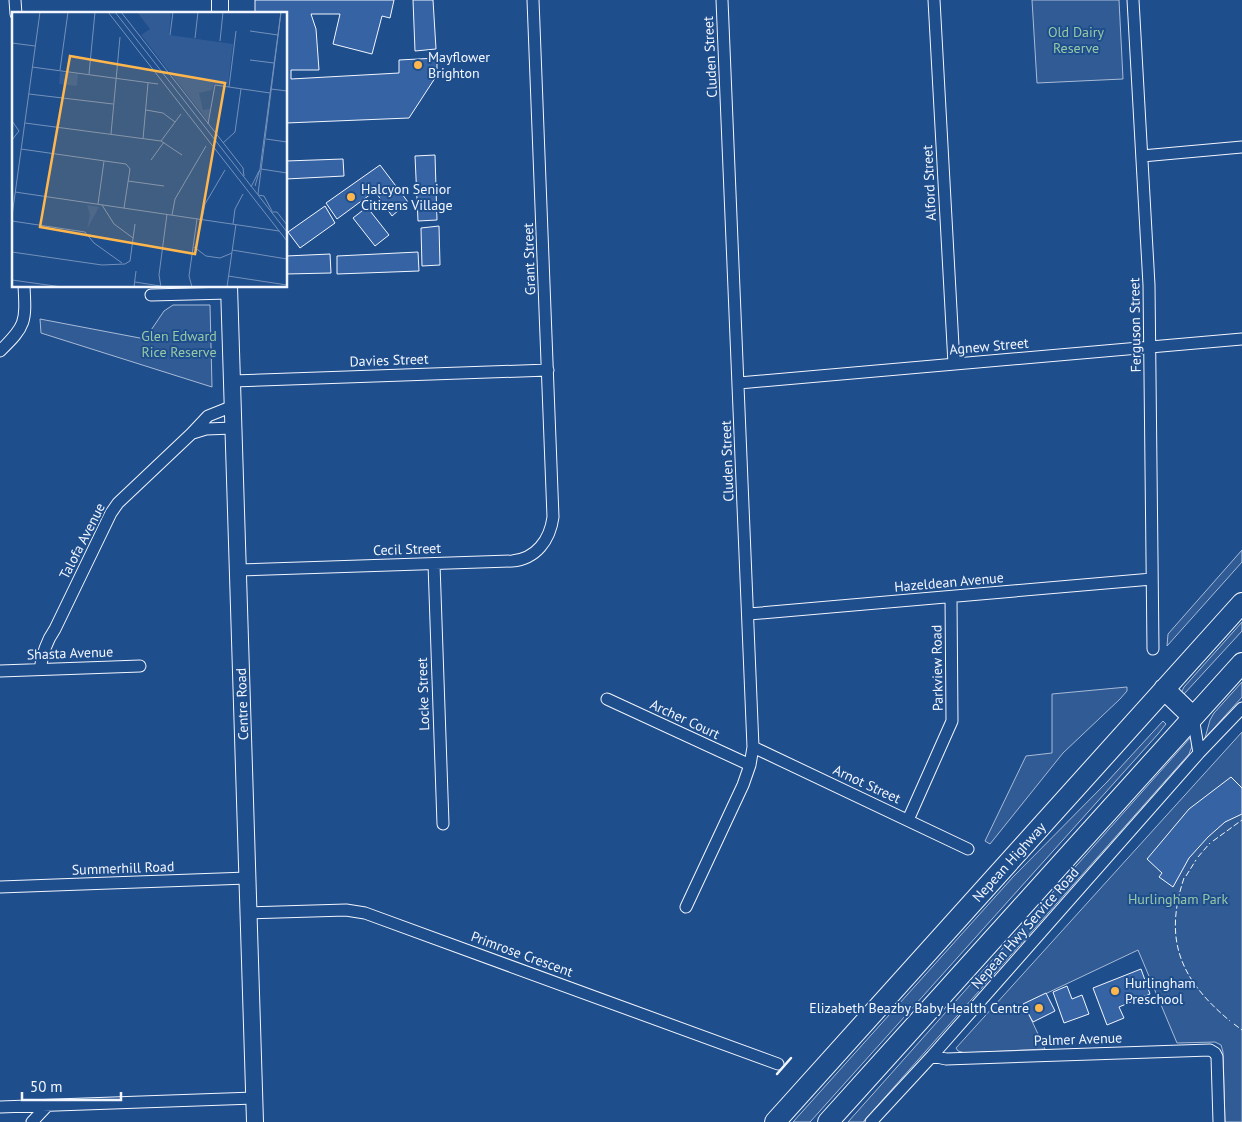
<svg xmlns="http://www.w3.org/2000/svg" width="1242" height="1122" viewBox="0 0 1242 1122" font-family="'PT Sans',sans-serif">
	<style>
		.built { fill: #305b95; stroke: #a8bbd7 }
		.building { fill: #3563a3; stroke: #f2f6ff }
		.lines { fill: none; stroke-linecap: round; stroke-linejoin: round }
		.minor-casing { stroke: #f2f6ff; stroke-width: 13 }
		.secondary-casing { stroke: #f2f6ff; stroke-width: 18 }
		.trunk-casing { stroke: #f2f6ff; stroke-width: 22 }
		.minor { stroke: #1f4e8c; stroke-width: 11 }
		.secondary { stroke: #1f4e8c; stroke-width: 16 }
		.trunk { stroke: #1f4e8c; stroke-width: 20 }
		.fence { stroke: #f2f6ff; stroke-width: 1; stroke-dasharray: 6 2.5; stroke-linecap: butt }
		.wall { stroke: #f2f6ff; stroke-width: 2.5 }
		.poi-dot { fill: #ffb74d; stroke: #1f4e8c; stroke-width: 2 }
		.labels { text-anchor: middle; dominant-baseline: central; stroke-width: 4; stroke-linejoin: round; paint-order: stroke }
		.park-label { font-size: 14px; fill: #97c8a6; stroke: #1f4e8c }
		.poi-label { font-size: 14px; fill: #f2f6ff; stroke: #1f4e8c; text-anchor: start }
		.street-label { font-size: 14px; fill: #f2f6ff; stroke: #1f4e8c }
		.inset-road { fill: none; stroke: #7391ba; stroke-width: 1 }
		.view { fill: #ffb74d; fill-opacity: 0.15; stroke: #ffb74d; stroke-width: 2.5 }
		.inset-edge { fill: none; stroke: #f2f6ff; stroke-width: 2.5 }
	</style>
	<rect width="100%" height="100%" fill="#1f4e8c"/>
	<path class="built" d="M1032,0H1119L1123,79L1037,83Z
		M173,305H210L212,387L41,333L40,319L145,339L164,311Z
		M1242,550V562L1167,646L1168,634Z
		M1242,622V631L1184,694L1181,693L1184,687Z
		M1242,682V697L1205,738L1210,720L1214,713Z
		M1127,687V691L1120,699L1063,753L990,844L985,841L1026,756L1052,753V694Z
		M1163,721L1166,724L1158,734L810,1122H793L1013,877L1107,782Z
		M1242,732V1122H1225L1223,1052L1221,1045L1215,1042L1177,1043L1138,950L1024,1004L1045,1049L965,1053L958,1051L956,1048Z
		M1191,737L1192,746L1189,754L863,1122H848Z"/>
	<path class="building" d="M255,0H394L390,18L382,16L372,54L333,44L340,14H311L316,29L319,70H291V79L399,73V60L437,58V75L409,118L286,123V14H255Z
		M413,0H433L436,49L415,51Z
		M435,155L437,220L418,221L415,156Z
		M343,159L344,176L286,179V161Z
		M380,165L408,202L392,216L375,191L337,219L326,203Z
		M325,206L335,223L300,248L288,232Z
		M367,207L389,235L375,246L353,218Z
		M439,226L440,265L422,266L421,228Z
		M418,252L419,271L337,274V256Z
		M330,254L331,273L286,274V256Z
		M1231,777L1242,788V814L1225,822L1208,837L1189,858L1173,887L1159,877L1162,873L1147,859L1189,809Z
		M1141,969L1150,994L1119,1007L1124,1018L1107,1025L1093,988Z
		M1067,986L1072,999L1082,995L1089,1014L1064,1023L1053,992Z
		M1046,993L1055,1011L1033,1022L1023,1004Z"/>
	<g class="lines">
		<defs>
			<path id="minor" d="M15,0L16,14
				M934,0L954,364
				M1133,0L1149,285L1153,649
				M1142,156L1242,147
				M151,295L229,293
				M0,351C26,326 26,322 24,286
				M232,381L548,370
				M739,383L1242,339
				M193,433L206,429L233,428
				M434,564L443,824
				M238,570L512,561C536,559 550,540 553,517L533,0
				M749,614L1152,579
				M40,669C43,653 46,642 55,629L111,513L118,503L191,434L208,416L233,406
				M0,671L140,666
				M607,699L750,765
				M1193,717L1199,753
				M753,747L968,849
				M908,820L952,721L951,597
				M0,887L247,878
				M686,907L743,785L750,765L753,747L722,0
				M248,913L346,910L365,913L778,1064
				M932,1056L946,1059L1210,1050L1215,1053L1217,1057L1219,1122
				M0,1107L254,1098
				M32,1122L47,1106
				M871,1122L932,1056L1199,753L1242,708"/>
			<path id="secondary" d="M220,0V14
				M229,286L255,1122"/>
			<path id="trunk" d="M1164,689L1193,717
				M775,1122L1242,603
				M828,1122L1242,663"/>
		</defs>
		<use href="#minor" class="minor-casing"/>
		<use href="#secondary" class="secondary-casing"/>
		<use href="#trunk" class="trunk-casing"/>
		<use href="#minor" class="minor"/>
		<use href="#secondary" class="secondary"/>
		<use href="#trunk" class="trunk"/>
		<path class="fence" d="M1213,841L1242,820
			M1198,857L1210,843
			M1186,876L1196,860
			M1184,878C1163,941 1181,980 1230,1021
			M1234,1024L1242,1030"/>
		<path class="wall" d="M777,1074L791,1058"/>
	</g>
	<g class="poi-dot">
		<circle cx="418" cy="65" r="5"/>
		<circle cx="351" cy="197" r="5"/>
		<circle cx="1115" cy="991" r="5"/>
		<circle cx="1039" cy="1008" r="5"/>
	</g>
	<g class="labels">
		<g class="park-label">
			<text x="1076" y="32">Old Dairy<tspan x="1076" dy="16">Reserve</tspan></text>
			<text x="179" y="336">Glen Edward<tspan x="179" dy="16">Rice Reserve</tspan></text>
			<text x="1178" y="899">Hurlingham Park</text>
		</g>
		<g class="poi-label">
			<text x="428" y="57">Mayflower<tspan x="428" dy="16">Brighton</tspan></text>
			<text x="361" y="189">Halcyon Senior<tspan x="361" dy="16">Citizens Village</tspan></text>
			<text x="1125" y="983">Hurlingham<tspan x="1125" dy="16">Preschool</tspan></text>
			<text x="1029" y="1008" text-anchor="end">Elizabeth Beazby Baby Health Centre</text>
		</g>
		<g class="street-label">
			<text transform="translate(710 57) rotate(-93)">Cluden Street</text>
			<text transform="translate(929 183) rotate(-93)">Alford Street</text>
			<text transform="translate(529 259) rotate(-92)">Grant Street</text>
			<text transform="translate(1135 325) rotate(-91)">Ferguson Street</text>
			<text transform="translate(989 346) rotate(-5)">Agnew Street</text>
			<text transform="translate(389 360) rotate(-2)">Davies Street</text>
			<text transform="translate(727 461) rotate(-92)">Cluden Street</text>
			<text transform="translate(82 541) rotate(-63)">Talofa Avenue</text>
			<text transform="translate(407 549) rotate(-2)">Cecil Street</text>
			<text transform="translate(949 582) rotate(-5)">Hazeldean Avenue</text>
			<text transform="translate(70 653) rotate(-2)">Shasta Avenue</text>
			<text transform="translate(937 668) rotate(-91)">Parkview Road</text>
			<text transform="translate(423 694) rotate(-92)">Locke Street</text>
			<text transform="translate(242 704) rotate(-92)">Centre Road</text>
			<text transform="translate(685 719) rotate(25)">Archer Court</text>
			<text transform="translate(867 784) rotate(25)">Arnot Street</text>
			<text transform="translate(1009 862) rotate(-48)">Nepean Highway</text>
			<text transform="translate(123 868) rotate(-2)">Summerhill Road</text>
			<text transform="translate(1025 928) rotate(-49)">Nepean Hwy Service Road</text>
			<text transform="translate(522 954) rotate(20)">Primrose Crescent</text>
			<text transform="translate(1078 1039) rotate(-2)">Palmer Avenue</text>
		</g>
	</g>
	<g transform="translate(12 12)">
		<rect width="275" height="275" fill="#1f4e8c"/>
		<path d="M125,0H159L157,23L221,32L216,73L202,72L200,78L187,81L191,98L198,97L196,109L129,23L138,17ZM48,60L66,62L65,74L47,72ZM75,193L87,195L75,217L78,203Z" fill="#305b95"/>
		<path class="inset-road" d="M96,0L275,229M103,0L275,220M109,0L231,156L232,164M238,19L266,23M158,23L161,0M183,26L186,0M208,29L211,0M0,31L23,34M238,48L262,51M20,55L146,72M48,58L56,0M77,62L83,0M217,75L224,19M259,77L275,79M17,82L101,92M134,98L151,101L163,110M0,109L7,119L0,128M13,111L149,129L170,143M196,112L203,73L258,81M99,122L108,25M131,127L136,71M254,127L275,130M149,129L169,102M211,131L223,120L229,77M9,137L114,152L118,157L112,196M139,148L152,130M249,157L275,161M116,169L152,174M243,174L248,157L269,0M239,175L247,159M3,180L267,219M246,182L269,0M246,183L252,184L260,199M86,192L92,149M90,193L102,212L121,226M259,200H265L275,213M160,203L163,187L194,134M0,204L28,0M190,207L193,192L213,158M0,209L73,220L82,231L110,251M221,212L223,197L231,182M182,235L194,244L208,246L220,241M220,238L275,247M0,240L90,253L113,252L118,249L123,212M216,264L275,273M0,268L50,275M123,270L148,274M122,275L124,259M149,275L147,263L155,202M180,275L177,264L185,207M215,275L224,212"/>
		<path class="view" d="M58,44L213,71L183,242L28,215Z"/>
		<rect width="275" height="275" class="inset-edge"/>
	</g>
	<path d="M22 1092v8h99v-8" fill="none" stroke="#f2f6ff" stroke-width="2.5"/>
	<text x="30" y="1092" font-size="15" fill="#f2f6ff" stroke="#1f4e8c" stroke-width="4" paint-order="stroke">50 m</text>
</svg>
